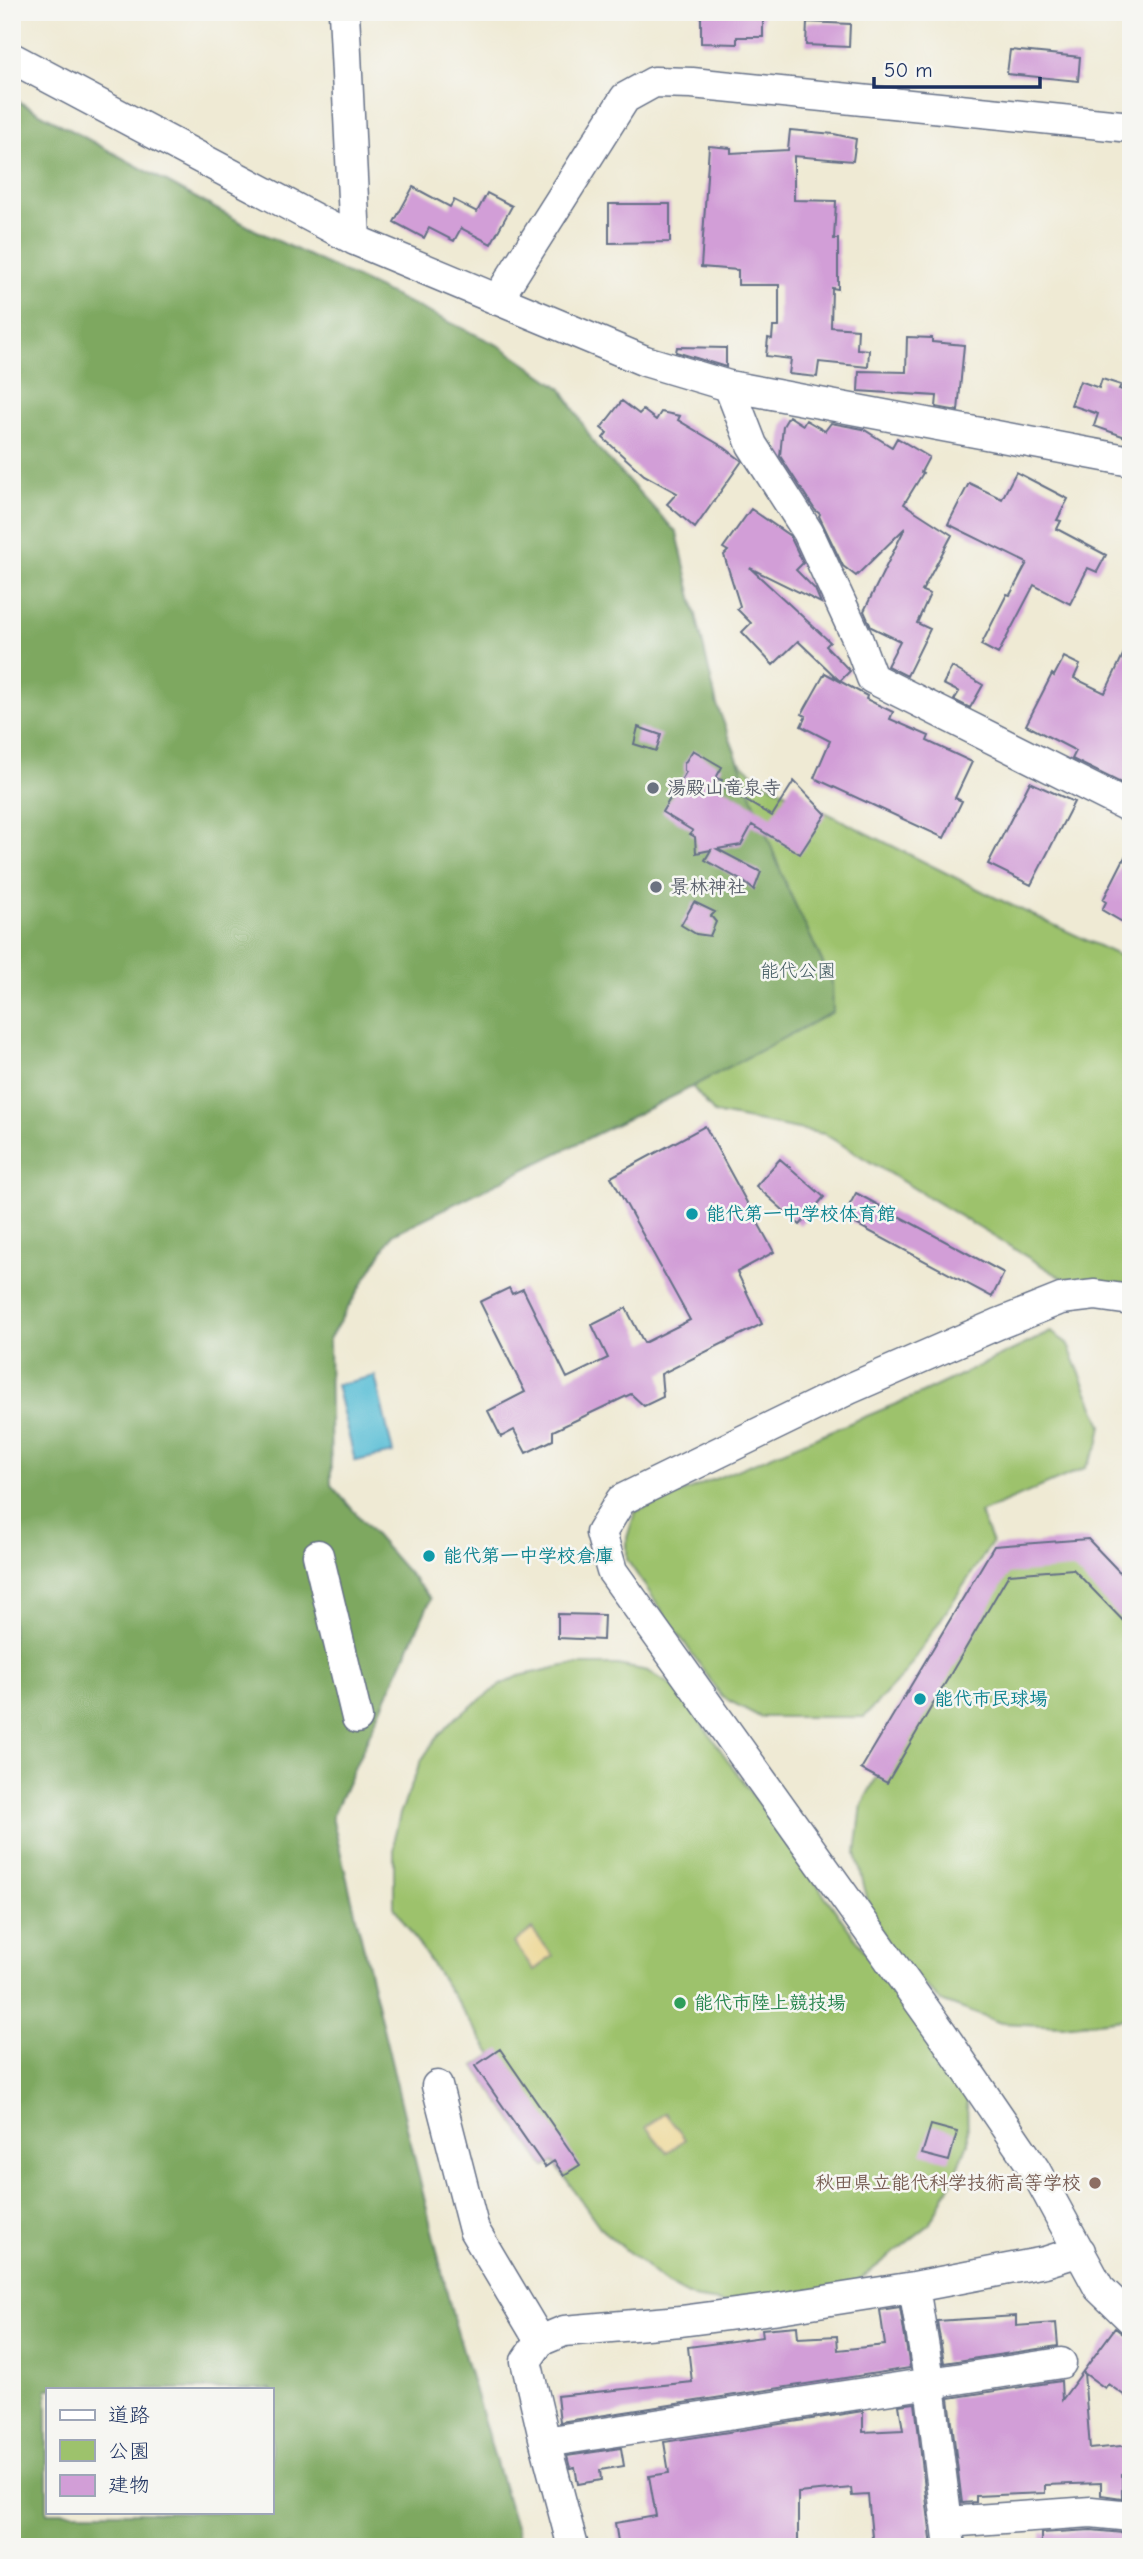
<svg xmlns="http://www.w3.org/2000/svg" width="1143" height="2559" viewBox="0 0 1143 2559" font-family="'Comic Neue','Klee One',sans-serif">
	<style>
		.green { fill: #9dc26c; stroke: #5c7865; stroke-width: 2 }
		.forest { fill: #7ea860; stroke: #4c6c5f; stroke-width: 2; fill-rule: evenodd }
		.sand { fill: #eeda9e; stroke: #84847e; stroke-width: 2 }
		.water { fill: #59bed6; stroke: #3a769a; stroke-width: 2 }
		.building { fill: #d29ed7 }
		.lines { fill: none; stroke-linecap: round; stroke-linejoin: round }
		.minor-casing { stroke: #657087; stroke-width: 33 }
		.minor { stroke: #fff; stroke-width: 30 }
		.worship-dot { fill: #6b7280; stroke: #f6f6f2; stroke-width: 2.5 }
		.culture-dot { fill: #0f9aa8; stroke: #f6f6f2; stroke-width: 2.5 }
		.leisure-dot { fill: #2e9e5b; stroke: #f6f6f2; stroke-width: 2.5 }
		.education-dot { fill: #8d6e63; stroke: #f6f6f2; stroke-width: 2.5 }
		.labels { text-anchor: middle; dominant-baseline: central; stroke-width: 5; stroke-linejoin: round; paint-order: stroke }
		.worship-label { font-size: 19px; font-weight: bold; fill: #5b616d; stroke: #f6f6f2; text-anchor: start }
		.park-label { font-size: 19px; fill: #425b62; stroke: #f6f6f2 }
		.culture-label { font-size: 19px; font-weight: bold; fill: #0d838f; stroke: #f6f6f2; text-anchor: start }
		.leisure-label { font-size: 19px; font-weight: bold; fill: #27864d; stroke: #f6f6f2; text-anchor: start }
		.education-label { font-size: 19px; font-weight: bold; fill: #785e54; stroke: #f6f6f2; text-anchor: end }
	</style>
	<rect width="100%" height="100%" fill="#f6f6f2"/>
	<filter id="ink" filterUnits="userSpaceOnUse"><feTurbulence type="fractalNoise" baseFrequency=".0143" numOctaves="2"/><feDisplacementMap in="SourceGraphic" scale="14" xChannelSelector="R" yChannelSelector="G"/><feConvolveMatrix kernelMatrix="1 2 1 2 8 2 1 2 1" color-interpolation-filters="sRGB"/></filter>
	<filter id="wash" filterUnits="userSpaceOnUse"><feTurbulence type="fractalNoise" baseFrequency=".00686" numOctaves="4" result="noise"/><feDisplacementMap in="SourceGraphic" scale="28" xChannelSelector="R" yChannelSelector="G"/><feGaussianBlur stdDeviation="1.57" result="paint"/><feColorMatrix in="noise" values="0 0 0 0 0 0 0 0 0 0 0 0 0 0 0 0 0 1.4 0 .05"/><feComposite in="paint" operator="in"/></filter>
	<g filter="url(#wash)">
		<rect width="100%" height="100%" fill="#efead4"/>
		<path class="green" d="M317,420L763,781L994,897L1131,961V1288L1062,1278L824,1134L714,1113L569,936Z
			M1051,1332L1067,1343L1102,1425L1098,1446L1085,1468L980,1513L992,1543L905,1673L864,1717H760L722,1697L627,1560V1538L635,1512L920,1394Z
			M1085,1551L1131,1602V2018L1063,2026L1001,2023L941,2001L895,1957L870,1910L856,1853L862,1804L995,1559Z
			M568,1665H617L648,1671L677,1689L963,2089L967,2098L968,2143L956,2173L929,2225L854,2284L724,2303L694,2298L666,2283L602,2230L554,2162L545,2167L475,2066L492,2055L394,1907V1838L400,1814L421,1761L435,1740L453,1720L500,1685L519,1676Z"/>
		<path class="forest" d="M12,98L255,230L500,346L562,389L595,445L677,533L717,705L786,885L832,982L833,1012L682,1092L393,1234L329,1339L331,1485L431,1599L332,1817L453,2317L521,2547H12ZM47,2389H271V2512H47Z"/>
		<path class="sand" d="M532,1929L553,1956L534,1970L514,1943Z
			M665,2113L685,2139L667,2153L646,2127Z"/>
		<path class="water" d="M375,1376L393,1453L355,1461L336,1385Z"/>
		<g id="blocks">
			<path class="building" d="M701,12H763V37H737V44L701,43Z
				M807,22L850,24L849,47L806,45Z
				M1010,50L1080,57L1078,81L1007,74Z
				M790,130L834,134L856,139L853,161L794,156V200L836,201L834,239H838V289L832,288L831,327L858,329L857,349L869,350L868,367L819,362L817,377L789,374L791,359L766,356L768,338L772,339L773,327H779V285H738V270L701,267L709,146L731,148V153L788,150Z
				M413,187L450,207L454,200L477,212L487,193L512,206L491,244L461,228L454,241L429,228L424,238L394,222Z
				M609,204H670V242L609,243Z
				M907,337L932,338V342L964,345L958,411L936,407L937,396L858,391L859,371L906,372Z
				M677,347L726,348V367L676,352Z
				M1102,379L1121,385L1119,389L1131,393V439L1094,426L1098,414L1071,405L1080,381L1099,388Z
				M622,401L639,414L643,410L656,420L661,412L680,416L678,420L725,448L742,461L695,528L667,504L677,493L644,475L603,438L607,433L601,428Z
				M789,416L803,425L806,420L825,431L831,423L863,429L892,447L897,438L929,457L921,472L923,473L904,504L952,535L922,591L930,594L917,623L930,629L907,676L887,666L900,641L871,627L864,611L905,528L856,576L843,566L819,516L820,514L815,510L780,456L783,426Z
				M1016,472L1068,499L1057,520L1061,521L1057,529L1106,555L1097,572L1088,568L1070,604L1034,585L998,654L981,645L1007,594L1010,595L1027,563L948,524L969,483L1002,499Z
				M751,509L790,536L803,563L796,570L815,589L821,603L750,568L830,642L826,646L850,671L840,681L798,641L773,665L742,632L751,623L737,609L740,606L724,555L728,551L723,548Z
				M1131,638V788L1072,759L1076,751L1026,725L1052,674L1054,676L1064,657L1080,665L1074,678L1105,693Z
				M952,667L983,685L970,708L954,700L959,692L943,684Z
				M825,673L867,696L866,699L893,712L890,719L929,736L927,741L972,762L955,798L962,801L944,838L814,778L830,741L801,726L806,716L802,714Z
				M638,727L661,735L656,751L634,744Z
				M693,750L722,767L716,778L722,780L719,785L772,816L794,781L826,814L800,854L752,825L741,845L717,849L761,872L754,890L744,882L705,860L711,850L696,853L695,837L690,834L693,831L662,812L686,772L684,771V764Z
				M1030,782L1074,802L1031,885L988,864Z
				M1131,845V913L1126,924L1102,910L1106,902L1103,900Z
				M694,902L715,912L711,916L716,922L710,936L696,934L681,925Z
				M705,1126L774,1252L737,1272L762,1324L661,1374L663,1397L644,1406L631,1394L553,1431V1440L526,1453L514,1430L501,1437L488,1411L525,1392L480,1302L509,1288L512,1294L523,1289L567,1378L608,1358L592,1325L626,1308L644,1343L690,1320L611,1177Z
				M780,1159L824,1197L800,1225L756,1186Z
				M856,1193L1004,1273L992,1297L843,1217Z
				M1088,1539L1131,1584V1629L1073,1569L1009,1574L887,1783L861,1769L994,1546Z
				M558,1614L604,1615L603,1640L558,1638Z
				M500,2049L580,2165L564,2175L554,2161L545,2167L475,2066Z
				M931,2125L957,2132L949,2161L922,2154Z
				M900,2307L910,2368L560,2422L557,2396L692,2382L688,2347L763,2337L762,2329L797,2326L798,2338L837,2336L838,2350L885,2345L880,2310Z
				M1016,2316V2326L1056,2323L1058,2346L944,2363L937,2321Z
				M1115,2328L1131,2340V2400L1108,2384L1105,2388L1084,2373L1090,2449L1131,2445V2473L1122,2474V2498L1101,2495V2483L1045,2485V2493L976,2496V2502L962,2503L949,2398L1061,2381L1062,2400Z
				M915,2403L932,2547H873L868,2495L852,2496L851,2488L798,2493V2542H735V2547H619L615,2523L656,2516L649,2476L669,2473L664,2442L863,2411V2432L903,2430L899,2405Z
				M621,2448L624,2466L600,2470L601,2480L578,2484L575,2467L570,2468L567,2456Z
				M1091,2530L1123,2533V2547H1041V2533Z"/>
		</g>
	</g>
	<g filter="url(#ink)">
		<use href="#blocks" fill-opacity="0" stroke="#657087" stroke-width="2"/>
		<g class="lines">
			<defs>
				<path id="minor" d="M344,12L355,240
					M12,58L355,240L645,361L729,386L1131,461
					M497,300L625,98L654,82L692,83L1131,127
					M729,386L752,445L808,532L857,638L872,678L1131,808
					M1131,1300L1095,1295L1061,1299L998,1324L849,1389L621,1500L601,1533L612,1571L941,2032L1035,2170L1099,2288L1131,2319
					M318,1555L357,1718
					M437,2086L474,2230L540,2341
					M914,2287L930,2385L950,2547
					M545,2442L1061,2363
					M947,2522L1091,2512L1131,2516
					M573,2547L545,2442L526,2361L540,2341L564,2331L681,2321L773,2309L914,2287L1045,2262L1080,2251"/>
			</defs>
			<use href="#minor" class="minor-casing"/>
			<use href="#minor" class="minor"/>
		</g>
	</g>
	<g class="worship-dot">
		<circle cx="653" cy="788" r="7"/>
		<circle cx="656" cy="887" r="7"/>
	</g>
	<g class="culture-dot">
		<circle cx="692" cy="1214" r="7"/>
		<circle cx="429" cy="1556" r="7"/>
		<circle cx="920" cy="1699" r="7"/>
	</g>
	<circle class="leisure-dot" cx="680" cy="2003" r="7"/>
	<circle class="education-dot" cx="1095" cy="2183" r="7"/>
	<g class="labels">
		<g class="worship-label">
			<text x="667" y="788">湯殿山竜泉寺</text>
			<text x="670" y="887">景林神社</text>
		</g>
		<g class="park-label">
			<text x="798" y="971">能代公園</text>
		</g>
		<g class="culture-label">
			<text x="706" y="1214">能代第一中学校体育館</text>
			<text x="443" y="1556">能代第一中学校倉庫</text>
			<text x="934" y="1699">能代市民球場</text>
		</g>
		<g class="leisure-label">
			<text x="694" y="2003">能代市陸上競技場</text>
		</g>
		<g class="education-label">
			<text x="1081" y="2183">秋田県立能代科学技術高等学校</text>
		</g>
	</g>
	<rect width="1143" height="2559" fill="none" stroke="#f6f6f2" stroke-width="42"/>
	<rect x="46" y="2388" width="228" height="126" fill="#f6f6f2" stroke="#9ea6b7" stroke-width="2"/>
	<rect x="60" y="2410" width="35" height="10" fill="#ffffff" stroke="#9ea6b7" stroke-width="2"/>
	<text x="108" y="2422" font-size="21" fill="#1b2f5e">道路</text>
	<rect x="60" y="2440" width="35" height="21" fill="#9dc26c" stroke="#9ea6b7" stroke-width="2"/>
	<text x="108" y="2458" font-size="21" fill="#1b2f5e">公園</text>
	<rect x="60" y="2475" width="35" height="21" fill="#d29ed7" stroke="#9ea6b7" stroke-width="2"/>
	<text x="108" y="2492" font-size="21" fill="#1b2f5e">建物</text>
	<path d="M874 77v10h166v-10" fill="none" stroke="#1b2f5e" stroke-width="3.5"/>
	<text x="884" y="77" font-size="21" fill="#1b2f5e" stroke="#f6f6f2" stroke-width="5" paint-order="stroke">50 m</text>
</svg>
